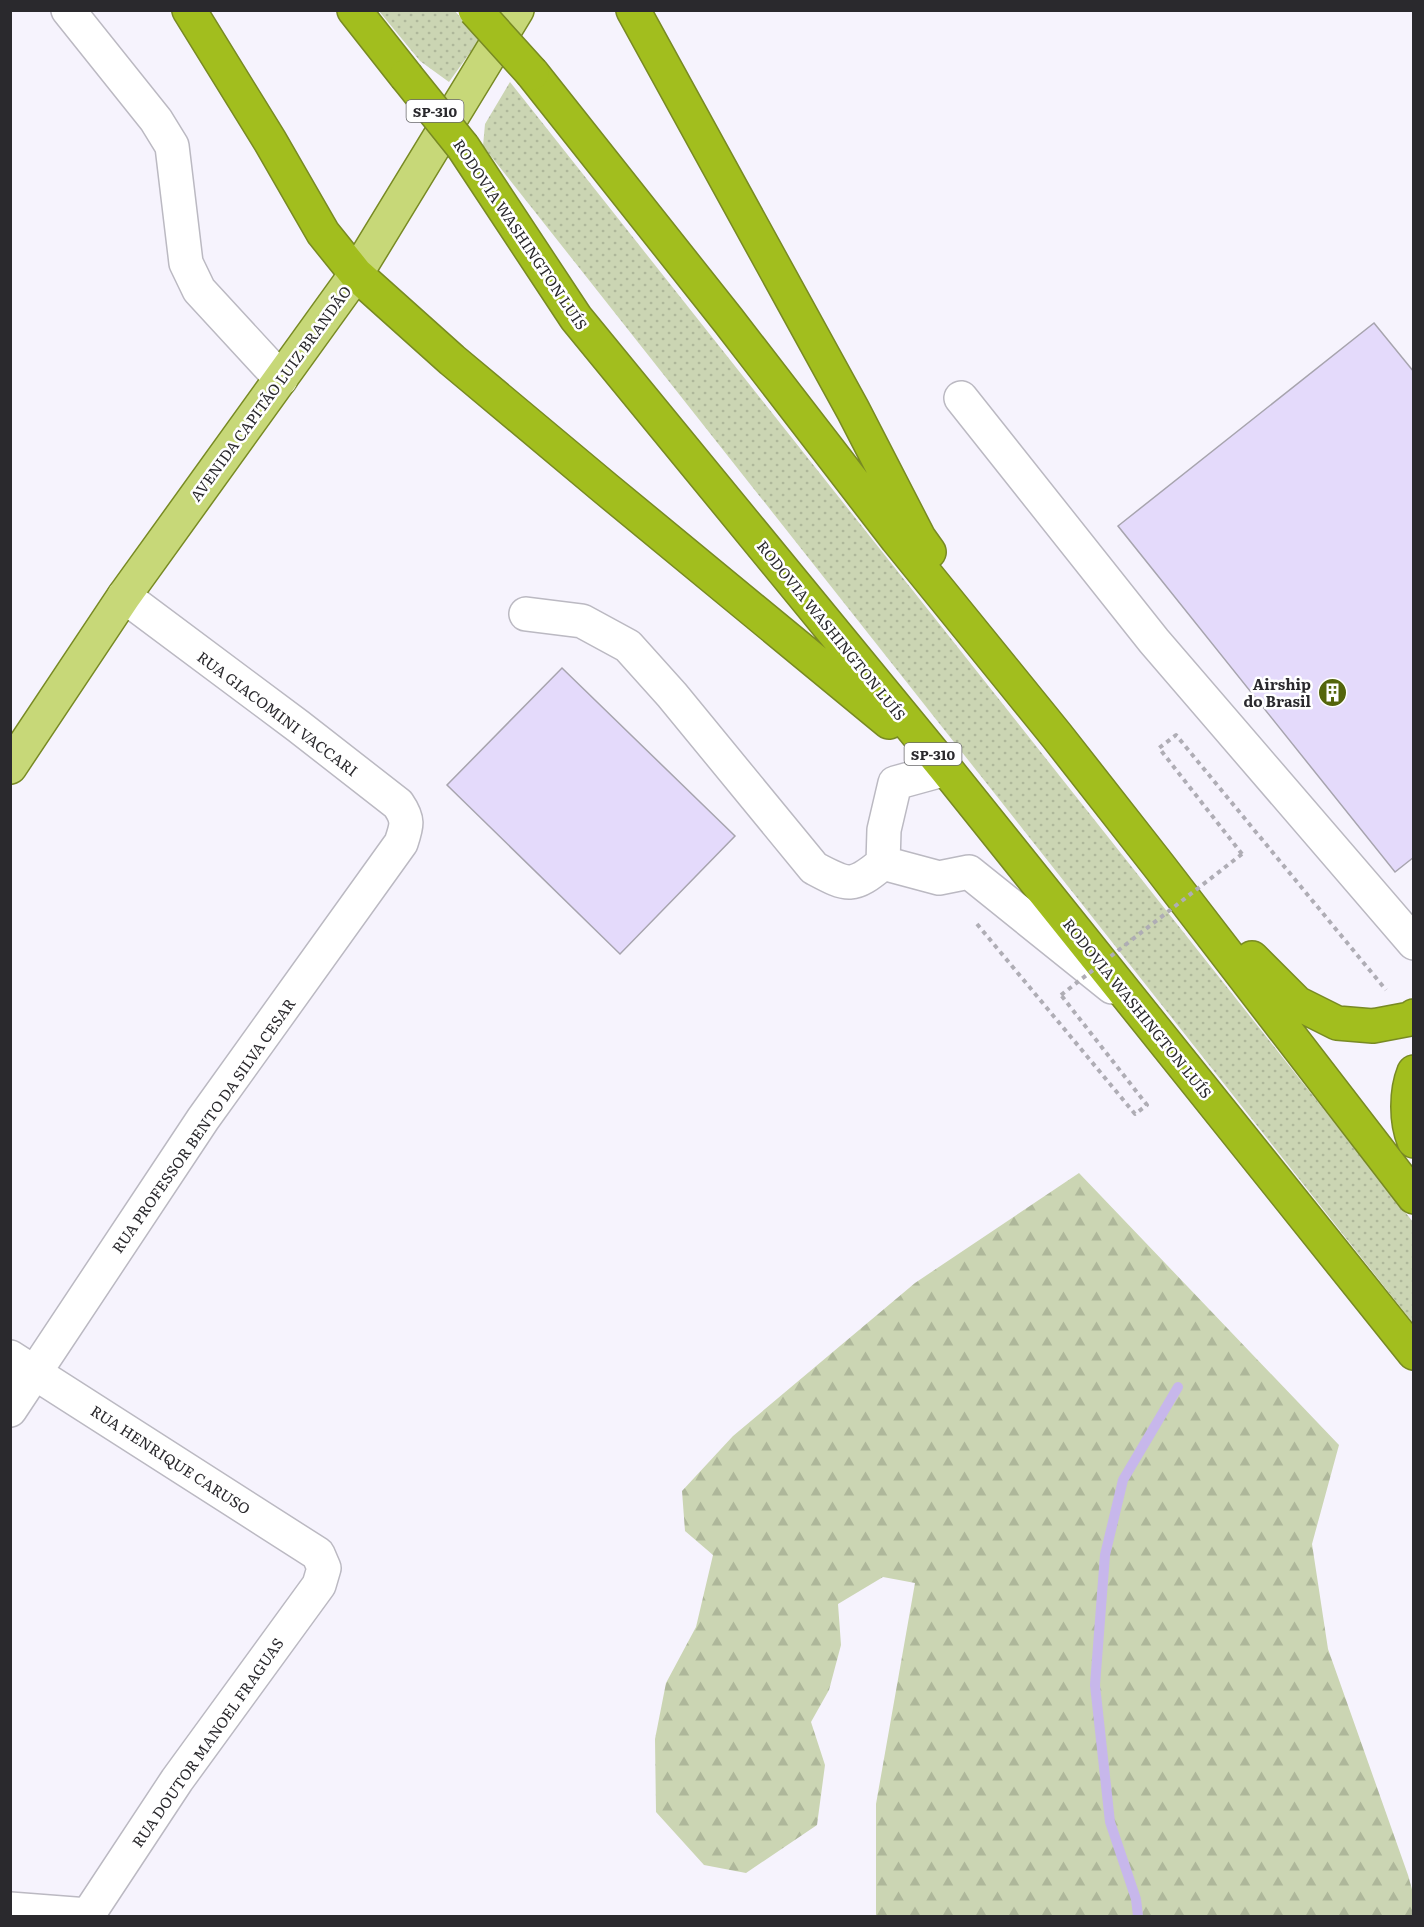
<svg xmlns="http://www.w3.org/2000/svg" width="1424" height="1927" viewBox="0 0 1424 1927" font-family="Literata,serif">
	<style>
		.grass { fill: url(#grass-dots) }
		.forest { fill: url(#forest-firs) }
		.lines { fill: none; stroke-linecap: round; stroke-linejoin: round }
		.stream { stroke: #c7b7eb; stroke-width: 10 }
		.building { fill: #e4dafb; stroke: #a7a4ae; stroke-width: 1.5 }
		.minor-casing { stroke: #bbb9c2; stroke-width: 36 }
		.major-casing { stroke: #788a23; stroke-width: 36 }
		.highway-casing { stroke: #788a23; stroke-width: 36 }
		.path { stroke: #afadb5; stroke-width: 4; stroke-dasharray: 4.5 4.5; stroke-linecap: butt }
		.minor { stroke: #fff; stroke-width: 33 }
		.major { stroke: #c7d878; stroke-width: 33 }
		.highway { stroke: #a2be1e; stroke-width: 33 }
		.highway-bridge-casing { stroke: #788a23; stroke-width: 36; stroke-linecap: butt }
		.path-bridge { stroke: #afadb5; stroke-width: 4; stroke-dasharray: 4.5 4.5; stroke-linecap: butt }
		.highway-bridge { stroke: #a2be1e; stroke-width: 33 }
		.labels { text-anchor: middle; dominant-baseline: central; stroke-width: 5; stroke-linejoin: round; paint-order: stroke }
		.shield { fill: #fff; stroke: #6a696c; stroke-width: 1.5 }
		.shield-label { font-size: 14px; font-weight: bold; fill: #2a292d }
		.street-label { font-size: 15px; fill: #2a292d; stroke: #fff }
		.poi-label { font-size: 15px; font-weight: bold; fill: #2a292d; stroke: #fff; text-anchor: end }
	</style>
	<defs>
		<pattern id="grass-dots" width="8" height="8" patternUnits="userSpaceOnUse" patternTransform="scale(1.5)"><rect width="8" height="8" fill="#cbd5b3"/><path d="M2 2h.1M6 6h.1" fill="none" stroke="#aeb79a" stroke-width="1.8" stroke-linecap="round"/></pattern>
		<pattern id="forest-firs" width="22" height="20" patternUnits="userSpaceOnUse" patternTransform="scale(1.5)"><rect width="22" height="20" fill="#cbd5b3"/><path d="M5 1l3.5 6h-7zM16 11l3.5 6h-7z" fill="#aeb79a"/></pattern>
	</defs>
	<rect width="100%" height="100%" fill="#f6f3fd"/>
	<path class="grass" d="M379,11H455L479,40L449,82L420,61Z
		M510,82L1413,1222V1323L483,146L485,124Z"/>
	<path class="forest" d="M1079,1173L1339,1445L1312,1544L1328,1649L1408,1875L1413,1893V1916H876V1804L915,1583L883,1577L838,1604L841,1645L829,1690L811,1722L825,1765L817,1825L746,1873L704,1865L656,1812L655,1739L666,1683L696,1627L713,1555L685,1531L682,1491L733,1436L915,1283Z"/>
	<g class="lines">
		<path class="stream" d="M1138,1916L1136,1899L1110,1822L1095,1685L1105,1555L1123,1480L1178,1387"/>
	</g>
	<path class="building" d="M1374,323L1414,372V857L1395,872L1118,526Z
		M562,668L735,836L620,954L447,785Z"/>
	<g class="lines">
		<defs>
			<path id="minor" d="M68,10L156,120L172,146L186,263L199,290L281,379
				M961,398L1154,641L1414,943
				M526,614L582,621L628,646L672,695L814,868C848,886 852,889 883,863L884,830L895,783L946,769
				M883,863L939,878L969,872L1112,987
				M10,1357L318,1554L324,1568L319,1585L177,1780L88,1915L90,1916
				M10,1410L203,1119L401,843C407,825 409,820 398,804L298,726L124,596
				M10,1909L88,1915"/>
			<path id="major" d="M10,767L124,596L356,274L517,10"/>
			<path id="highway" d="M189,10L270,141L323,233L356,274L452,360L605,488L889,722
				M354,10L406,76
				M633,10L853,410L919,538L929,552
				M532,73L728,320L897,539L1057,736L1159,866L1414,1197
				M463,147L576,318L946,769L1414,1353
				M1252,958L1297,1003L1337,1023L1373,1026L1410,1019L1414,1016
				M1414,1072C1406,1092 1406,1121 1414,1141"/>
		</defs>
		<use href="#minor" class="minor-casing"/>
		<use href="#major" class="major-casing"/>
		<use href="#highway" class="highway-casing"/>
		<path class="path" d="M1242,854L1159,748L1176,735L1386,990
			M977,924L1135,1114L1147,1105L1061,995"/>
		<use href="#minor" class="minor"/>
		<use href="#major" class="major"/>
		<use href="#highway" class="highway"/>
		<defs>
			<path id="highway-bridge" d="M475,10L532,73
				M406,76L463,147"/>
		</defs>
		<use href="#highway-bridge" class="highway-bridge-casing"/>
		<path class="path-bridge" d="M1061,995L1242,854"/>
		<use href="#highway-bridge" class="highway-bridge"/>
	</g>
	<defs>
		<symbol id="building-disc" viewBox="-11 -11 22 22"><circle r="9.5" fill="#54650c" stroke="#fff"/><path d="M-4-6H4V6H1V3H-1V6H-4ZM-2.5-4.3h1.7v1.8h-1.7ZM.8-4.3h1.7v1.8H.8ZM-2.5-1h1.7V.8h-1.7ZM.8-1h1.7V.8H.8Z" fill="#fff"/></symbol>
	</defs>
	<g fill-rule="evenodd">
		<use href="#building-disc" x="1316" y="676" width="33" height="33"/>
	</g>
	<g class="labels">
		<g class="shield">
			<rect x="406.5" y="100" width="57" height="22" rx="4.5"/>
			<rect x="904.5" y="743" width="57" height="22" rx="4.5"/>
		</g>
		<g class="shield-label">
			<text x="435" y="111">SP-310</text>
			<text x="933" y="754">SP-310</text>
		</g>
		<g class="street-label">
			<text transform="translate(521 234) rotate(56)">RODOVIA WASHINGTON LUÍS</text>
			<text transform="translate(270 393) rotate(-54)">AVENIDA CAPITÃO LUIZ BRANDÃO</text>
			<text transform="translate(832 630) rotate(51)">RODOVIA WASHINGTON LUÍS</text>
			<text transform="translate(278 713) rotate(37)">RUA GIACOMINI VACCARI</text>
			<text transform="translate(1138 1008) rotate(51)">RODOVIA WASHINGTON LUÍS</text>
			<text transform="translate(203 1125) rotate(-55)">RUA PROFESSOR BENTO DA SILVA CESAR</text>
			<text transform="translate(171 1459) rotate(33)">RUA HENRIQUE CARUSO</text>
			<text transform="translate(207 1742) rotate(-55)">RUA DOUTOR MANOEL FRAGUAS</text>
		</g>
		<g class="poi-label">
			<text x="1311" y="683">Airship<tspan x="1311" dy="17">do Brasil</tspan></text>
		</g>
	</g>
	<rect width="1424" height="1927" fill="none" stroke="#2a292d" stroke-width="24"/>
</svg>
